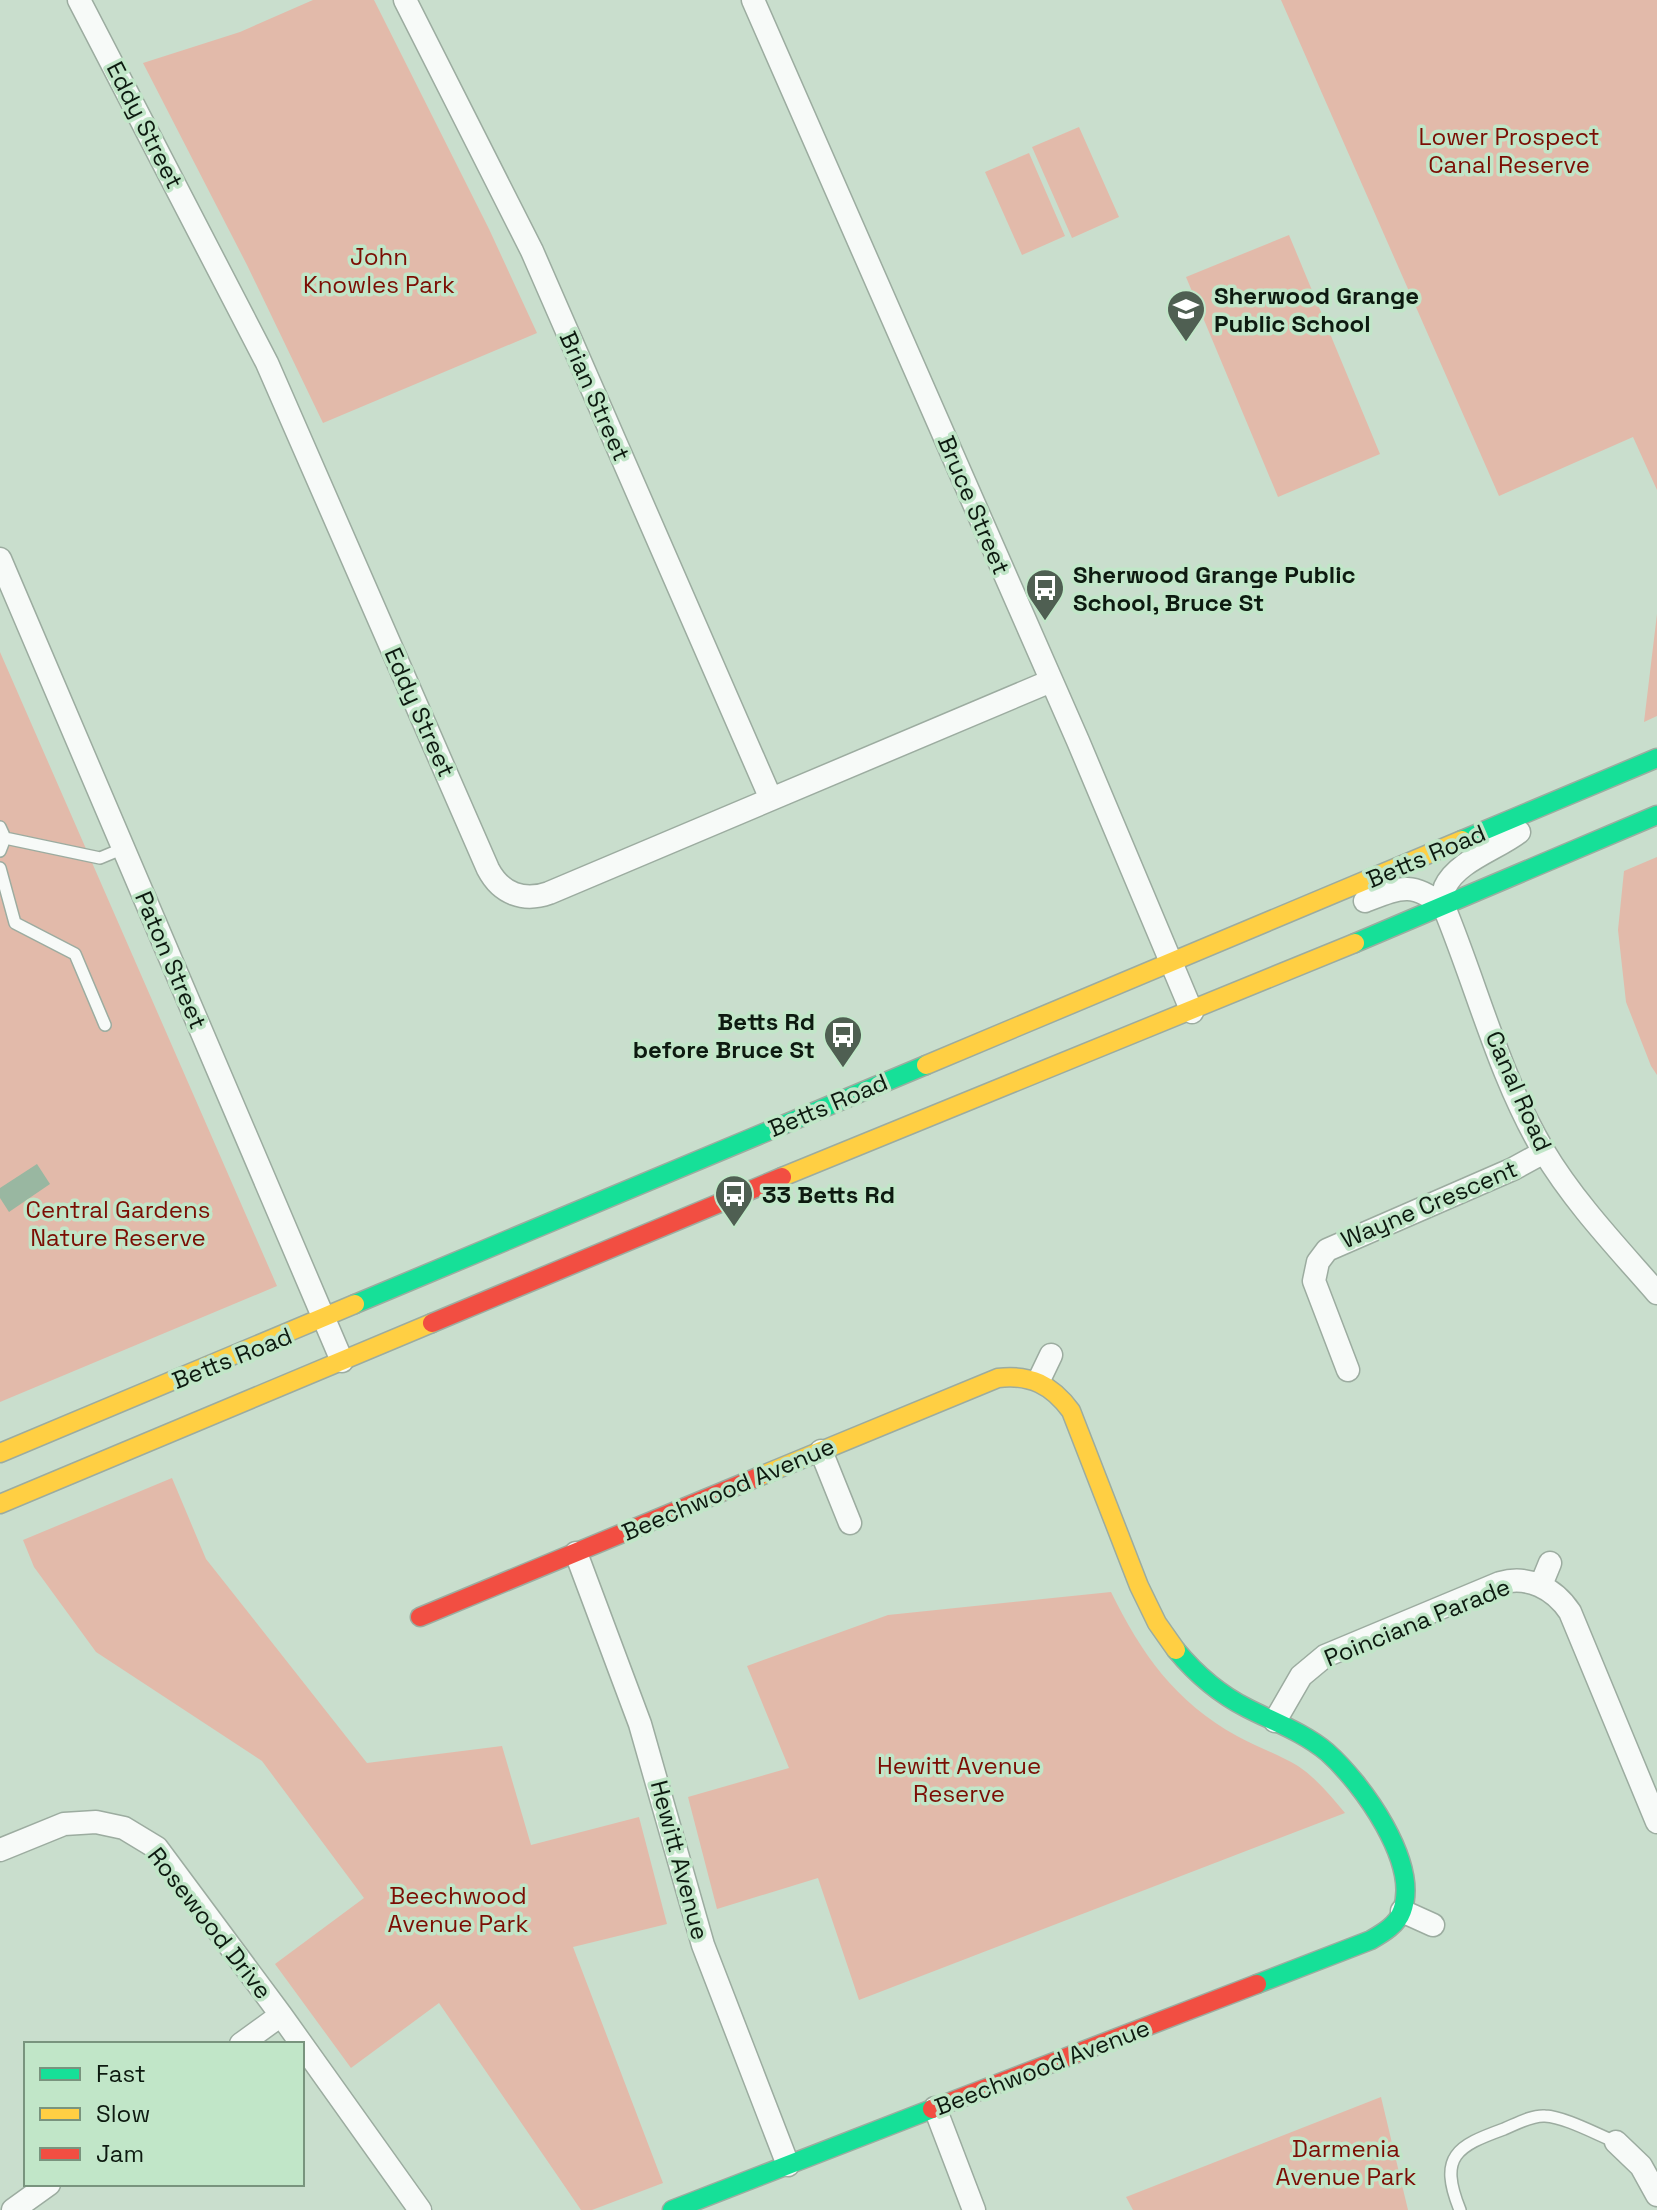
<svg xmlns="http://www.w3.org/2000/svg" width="1657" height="2210" viewBox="0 0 1657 2210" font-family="'Space Grotesk',sans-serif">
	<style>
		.green { fill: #e2baaa }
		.building { fill: #99b7a1 }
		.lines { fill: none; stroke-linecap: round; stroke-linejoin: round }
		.lane-casing { stroke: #9caca0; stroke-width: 14 }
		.street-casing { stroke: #9caca0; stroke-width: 25 }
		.fast-casing { stroke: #9caca0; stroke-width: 21 }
		.slow-casing { stroke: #9caca0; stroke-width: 21 }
		.jam-casing { stroke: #9caca0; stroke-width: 21 }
		.lane { stroke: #f7faf8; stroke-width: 11 }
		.street { stroke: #f7faf8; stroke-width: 22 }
		.fast { stroke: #16e098; stroke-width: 18 }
		.slow { stroke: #ffcf43; stroke-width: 18 }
		.jam { stroke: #f24e42; stroke-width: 18 }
		.labels { text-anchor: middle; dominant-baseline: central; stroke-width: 7; stroke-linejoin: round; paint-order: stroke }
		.street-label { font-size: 24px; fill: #0d1a10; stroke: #c1e6c8 }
		.park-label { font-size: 24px; fill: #7b0e04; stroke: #c1e6c8 }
		.poi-label { font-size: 24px; font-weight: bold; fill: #0d1a10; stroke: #c1e6c8; text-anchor: start }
	</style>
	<rect width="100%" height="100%" fill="#c9decd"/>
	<path class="green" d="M313,0H374L489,229L537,333L323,423L247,265L143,63L240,32Z
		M1281,0H1657V490L1633,437L1499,496Z
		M1079,127L1119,217L1072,238L1032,147Z
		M1029,153L1065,236L1022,255L985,172Z
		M1289,235L1380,454L1278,497L1186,277Z
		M1657,614V716L1644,722Z
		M0,652L277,1286L0,1402Z
		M1657,857V1075L1651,1066L1626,1002L1618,930L1624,871Z
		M172,1478L206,1559L367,1763L502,1746L531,1845L639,1817L667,1924L573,1947L663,2183L592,2210H581L439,2003L351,2068L275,1964L364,1898L262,1761L96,1652L34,1567L23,1540Z
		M1111,1592C1141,1653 1175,1702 1237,1736C1257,1747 1278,1754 1298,1766C1316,1778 1331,1796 1345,1813L859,2000L818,1878L717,1909L688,1797L789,1768L747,1666L888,1615Z
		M1381,2097L1408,2210H1133L1126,2197Z"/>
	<path class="building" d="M37,1164L50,1184L9,1212L0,1198V1188Z"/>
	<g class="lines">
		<defs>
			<path id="lane" d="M0,827L5,838L100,858L124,848
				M0,851L5,838
				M0,868L15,923L75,954L105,1025
				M1460,2210C1438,2156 1457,2146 1504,2129C1516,2124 1532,2115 1545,2116C1565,2117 1596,2134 1616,2142"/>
			<path id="street" d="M79,0L267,363L488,869C501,894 524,902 549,893L1051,681
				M405,0L532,251L771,799
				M753,0L1078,741L1192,1012
				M0,559L342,1361
				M1519,832C1497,849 1457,861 1445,887C1442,894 1444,900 1444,907C1477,987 1499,1075 1543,1150C1574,1202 1617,1247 1657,1293
				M1365,901C1401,887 1413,881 1444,907
				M1348,1370L1314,1281L1318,1262L1327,1250L1513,1169L1544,1152
				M1039,1380L1051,1355
				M821,1451L850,1523
				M576,1553L640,1724L703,1945L788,2165
				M1541,1585L1550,1563
				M1275,1721L1301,1676L1325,1656L1500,1583C1528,1575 1554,1588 1570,1612L1657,1822
				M0,1850L64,1824L96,1822L124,1828L157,1848L281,2015L420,2210
				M1402,1911L1433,1925
				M241,2044L281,2015
				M935,2108L974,2210
				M1616,2142L1641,2166L1657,2195
				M13,2210L49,2184"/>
			<path id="fast" d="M1462,840L1657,758
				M1355,943L1657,815
				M355,1304L926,1065
				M1176,1650C1196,1674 1219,1694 1247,1708C1274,1722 1303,1732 1327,1752C1362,1783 1420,1863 1402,1911C1397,1925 1383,1933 1371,1940L1257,1984
				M672,2210L932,2109"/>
			<path id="slow" d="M926,1065L1462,840
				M782,1177L1355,943
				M0,1453L355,1304
				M758,1477L998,1378C1030,1374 1052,1385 1071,1411L1139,1586L1157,1623L1176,1650
				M0,1504L432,1323"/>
			<path id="jam" d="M432,1323L782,1177
				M420,1617L758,1477
				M932,2109L1257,1984"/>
		</defs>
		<use href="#lane" class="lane-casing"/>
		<use href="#street" class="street-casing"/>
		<use href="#fast" class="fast-casing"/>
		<use href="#slow" class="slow-casing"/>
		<use href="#jam" class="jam-casing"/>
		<use href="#lane" class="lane"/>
		<use href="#street" class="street"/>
		<use href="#fast" class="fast"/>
		<use href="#slow" class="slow"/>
		<use href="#jam" class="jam"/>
	</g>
	<defs>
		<symbol id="school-pin" viewBox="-11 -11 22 30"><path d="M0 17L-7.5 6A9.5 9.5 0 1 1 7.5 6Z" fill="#4f5f52" stroke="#c1e6c8"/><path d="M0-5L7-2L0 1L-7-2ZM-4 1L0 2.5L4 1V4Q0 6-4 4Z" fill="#fff"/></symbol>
		<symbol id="bus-pin" viewBox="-11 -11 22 30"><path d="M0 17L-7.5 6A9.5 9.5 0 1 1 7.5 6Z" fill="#4f5f52" stroke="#c1e6c8"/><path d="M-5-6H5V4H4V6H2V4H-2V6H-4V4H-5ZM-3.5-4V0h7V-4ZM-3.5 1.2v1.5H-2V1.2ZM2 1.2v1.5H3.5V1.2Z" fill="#fff"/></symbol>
	</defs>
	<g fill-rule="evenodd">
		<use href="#school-pin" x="1164" y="287" width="44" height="60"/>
		<use href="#bus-pin" x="1023" y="566" width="44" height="60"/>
		<use href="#bus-pin" x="821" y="1013" width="44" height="60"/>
		<use href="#bus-pin" x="712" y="1172" width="44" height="60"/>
	</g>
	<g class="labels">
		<g class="street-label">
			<text transform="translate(145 125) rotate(63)">Eddy Street</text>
			<text transform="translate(595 396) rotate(66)">Brian Street</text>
			<text transform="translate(974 505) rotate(67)">Bruce Street</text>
			<text transform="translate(420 712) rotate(66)">Eddy Street</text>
			<text transform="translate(1426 856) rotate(-23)">Betts Road</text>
			<text transform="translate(171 960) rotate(67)">Paton Street</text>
			<text transform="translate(1519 1091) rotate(66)">Canal Road</text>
			<text transform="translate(828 1105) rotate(-23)">Betts Road</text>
			<text transform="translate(1429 1204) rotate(-23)">Wayne Crescent</text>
			<text transform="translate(232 1358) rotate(-22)">Betts Road</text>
			<text transform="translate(728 1489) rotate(-23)">Beechwood Avenue</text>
			<text transform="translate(1417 1622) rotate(-22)">Poinciana Parade</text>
			<text transform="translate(680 1860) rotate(75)">Hewitt Avenue</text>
			<text transform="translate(210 1923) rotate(52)">Rosewood Drive</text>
			<text transform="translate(1042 2067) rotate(-21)">Beechwood Avenue</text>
		</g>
		<g class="park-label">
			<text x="1509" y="136">Lower Prospect<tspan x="1509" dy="28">Canal Reserve</tspan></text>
			<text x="379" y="256">John<tspan x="379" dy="28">Knowles Park</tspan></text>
			<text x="118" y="1209">Central Gardens<tspan x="118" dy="28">Nature Reserve</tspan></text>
			<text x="959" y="1765">Hewitt Avenue<tspan x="959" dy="28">Reserve</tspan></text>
			<text x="458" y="1895">Beechwood<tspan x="458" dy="28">Avenue Park</tspan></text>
			<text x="1346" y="2148">Darmenia<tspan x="1346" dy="28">Avenue Park</tspan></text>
		</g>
		<g class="poi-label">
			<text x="1214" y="295">Sherwood Grange<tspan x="1214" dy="28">Public School</tspan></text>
			<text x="1073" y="574">Sherwood Grange Public<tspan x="1073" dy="28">School, Bruce St</tspan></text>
			<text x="815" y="1021" text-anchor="end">Betts Rd<tspan x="815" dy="28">before Bruce St</tspan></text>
			<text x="762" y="1194">33 Betts Rd</text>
		</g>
	</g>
	<rect x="24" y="2042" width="280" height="144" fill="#c1e6c8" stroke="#79947e" stroke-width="2"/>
	<rect x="40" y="2068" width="40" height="12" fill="#16e098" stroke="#79947e" stroke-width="2"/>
	<text x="96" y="2082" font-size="24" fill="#0d1a10">Fast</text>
	<rect x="40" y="2108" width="40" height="12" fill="#ffcf43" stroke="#79947e" stroke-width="2"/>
	<text x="96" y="2122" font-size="24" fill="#0d1a10">Slow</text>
	<rect x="40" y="2148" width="40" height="12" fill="#f24e42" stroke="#79947e" stroke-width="2"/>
	<text x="96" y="2162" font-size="24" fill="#0d1a10">Jam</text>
</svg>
